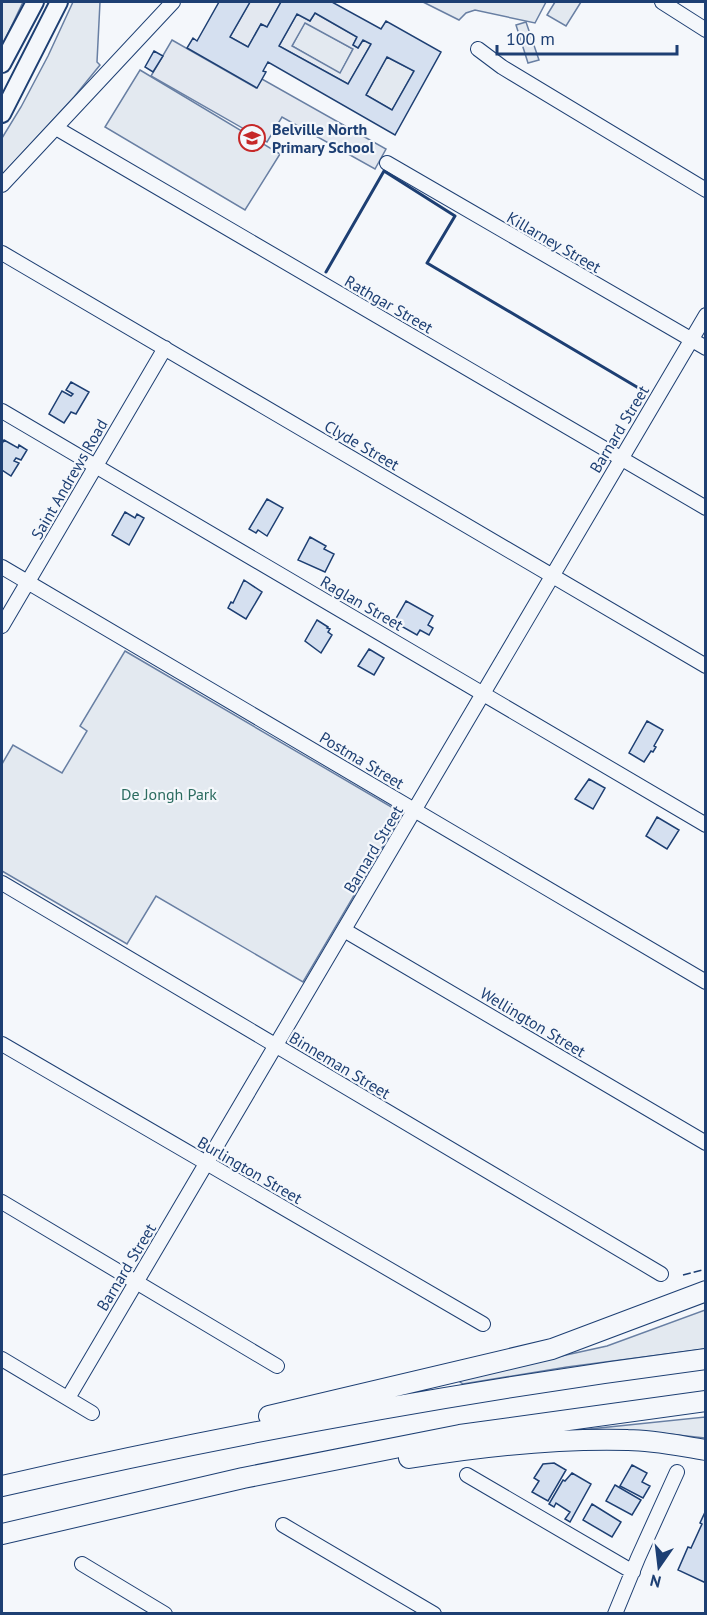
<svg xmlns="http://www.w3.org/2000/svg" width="707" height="1615" viewBox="0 0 707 1615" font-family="'PT Sans',sans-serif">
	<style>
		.green { fill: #e3e9f0; stroke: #687fa3; stroke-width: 1.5 }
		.parking { fill: #e3e8f0; stroke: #687fa3; stroke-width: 1.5; fill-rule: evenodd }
		.building { fill: #d5e0f0; stroke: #1d3f73; stroke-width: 1.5; fill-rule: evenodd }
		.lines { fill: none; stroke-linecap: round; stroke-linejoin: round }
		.minor-casing { stroke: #1d3f73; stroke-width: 16 }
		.major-casing { stroke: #1d3f73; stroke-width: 20 }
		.highway-casing { stroke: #1d3f73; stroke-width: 22 }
		.minor { stroke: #f4f7fb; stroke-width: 14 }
		.major { stroke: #f4f7fb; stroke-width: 16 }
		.highway { stroke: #f4f7fb; stroke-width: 20 }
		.fence { stroke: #1d3f73; stroke-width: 1.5; stroke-dasharray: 8 3; stroke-linecap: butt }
		.wall { stroke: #1d3f73; stroke-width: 3 }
		.labels { text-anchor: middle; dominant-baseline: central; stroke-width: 4.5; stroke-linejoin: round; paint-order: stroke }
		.poi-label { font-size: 16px; font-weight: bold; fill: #1d3f73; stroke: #f4f7fb; text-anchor: start }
		.street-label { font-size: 16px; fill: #1d3f73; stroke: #f4f7fb }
		.park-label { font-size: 16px; fill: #2c6c60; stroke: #f4f7fb }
	</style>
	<rect width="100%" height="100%" fill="#f4f7fb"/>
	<path class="green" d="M2,2H23L2,46Z
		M73,2H100L97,62L100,65L74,97L2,175V138L21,107L48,56Z
		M423,2H546L535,23L475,10L466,13L459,20Z
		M555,2H581L566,26L547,15Z
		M305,22L353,49L340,74L292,46Z
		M526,22L539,60L528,63L516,25Z
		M387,57L414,71L392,110L366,95Z
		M140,70L280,154L245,210L105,127Z
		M125,651L400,812L401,816L303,982L156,896L127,944L2,871V764L13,745L62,773L87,731L80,726Z
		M705,1310V1349L567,1367L463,1384L460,1382L461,1378L607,1346Z
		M705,1417V1438L650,1432L580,1433V1430Z"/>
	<path class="parking" d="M250,2H281L267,27L261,24L248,47L230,37Z
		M315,13L357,37L353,45L358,48L363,40L371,44L348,84L279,46L297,14L310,21ZM305,23L353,49L340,73L292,46Z
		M172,40L256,88L262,79L386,149L375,169L282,117L267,142L151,76Z"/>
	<path class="building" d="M219,2H250L230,37L248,47L261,24L267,27L281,2H332L381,29L386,21L441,52L395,135L268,62L263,71L266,72L257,88L187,48L193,38L197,41ZM315,13L357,37L353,45L358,48L363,40L371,44L348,84L279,46L297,14L310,21ZM387,57L414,71L392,110L366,95Z
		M154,51L163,56L153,72L145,67Z
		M71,382L89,392L76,414L71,412L64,423L49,414L62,391L71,396L73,394L66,390Z
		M4,440L18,448L19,445L27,450L21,460L16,458L14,461L19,463L11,476L2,470V444Z
		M267,499L283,508L267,536L258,530L256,533L249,529Z
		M125,512L135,518L137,514L144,518L129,545L112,535Z
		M310,537L326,546L324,549L334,554L325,572L298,560Z
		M244,580L262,592L246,619L228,608L231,602L233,603Z
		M406,601L433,616L428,625L433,628L429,635L420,630L417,635L394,622Z
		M317,620L328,627L327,628L330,629L328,632L332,635L321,653L305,641Z
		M369,649L384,658L374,675L358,666Z
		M647,721L663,730L654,746L656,747L653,752L651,751L644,762L629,753Z
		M589,779L605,788L593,809L575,799Z
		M657,817L679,830L667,849L646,836Z
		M554,1463L566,1470L548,1501L532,1492L539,1481L534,1478L543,1464Z
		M632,1465L647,1473L642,1482L650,1486L643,1498L620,1486Z
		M572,1473L591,1484L570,1522L565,1519L570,1512L556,1503L554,1507L549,1504L563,1480L565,1481Z
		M615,1485L641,1500L632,1515L606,1501Z
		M592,1504L621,1522L612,1537L583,1520Z
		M706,1510V1583L678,1570L688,1547L691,1548L702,1524L700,1523Z"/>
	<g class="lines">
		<defs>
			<path id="minor" d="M662,2L706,30
				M478,49L502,67L706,190
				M56,128L706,508
				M387,163L706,348
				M2,185L173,2
				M2,253L706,666
				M2,411L706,825
				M2,567L706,982
				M2,626L165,348
				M2,883L661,1274
				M344,930L706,1143
				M2,1044L483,1324
				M2,1202L277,1366
				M2,1359L92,1413
				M68,1398L706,315
				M467,1475L633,1572
				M283,1525L434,1614
				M82,1564L165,1614
				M615,1614L638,1558L677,1472"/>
			<path id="major" d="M2,64L35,2
				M2,114L59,2"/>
			<path id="highway" d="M269,1416L552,1349L706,1291
				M409,1458C482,1446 555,1438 628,1440C654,1440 680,1446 706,1450
				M2,1486C234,1433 468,1390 706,1359
				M2,1534L243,1478L460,1435L706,1401"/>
		</defs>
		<use href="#minor" class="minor-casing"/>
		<use href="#major" class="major-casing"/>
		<use href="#highway" class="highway-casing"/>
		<use href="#minor" class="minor"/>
		<use href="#major" class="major"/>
		<use href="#highway" class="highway"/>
		<path class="fence" d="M683,1275L706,1269"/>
		<path class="wall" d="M326,272L384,171L455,216L427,263L647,393"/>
	</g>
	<defs>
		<symbol id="school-ring" viewBox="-11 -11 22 22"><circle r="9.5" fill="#f4f7fb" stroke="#c62828" stroke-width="1.5"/><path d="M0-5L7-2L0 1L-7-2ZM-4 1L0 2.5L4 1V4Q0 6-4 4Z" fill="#c62828"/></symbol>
	</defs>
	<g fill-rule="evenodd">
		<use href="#school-ring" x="237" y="123" width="30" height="30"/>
	</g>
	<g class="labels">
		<g class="poi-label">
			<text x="272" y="129">Belville North<tspan x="272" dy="18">Primary School</tspan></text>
		</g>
		<g class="street-label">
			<text transform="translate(554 242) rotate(30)">Killarney Street</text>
			<text transform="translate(389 304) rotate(30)">Rathgar Street</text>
			<text transform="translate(619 429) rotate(-59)">Barnard Street</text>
			<text transform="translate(362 445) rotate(30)">Clyde Street</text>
			<text transform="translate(69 479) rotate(-60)">Saint Andrews Road</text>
			<text transform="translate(362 603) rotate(30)">Raglan Street</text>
			<text transform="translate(362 760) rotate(31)">Postma Street</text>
			<text transform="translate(373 849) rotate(-59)">Barnard Street</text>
			<text transform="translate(533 1022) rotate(31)">Wellington Street</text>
			<text transform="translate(340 1065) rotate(31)">Binneman Street</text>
			<text transform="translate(250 1170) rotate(30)">Burlington Street</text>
			<text transform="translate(126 1267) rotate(-59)">Barnard Street</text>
		</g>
		<g class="park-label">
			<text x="169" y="794">De Jongh Park</text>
		</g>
	</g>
	<rect width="707" height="1615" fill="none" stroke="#1d3f73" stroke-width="6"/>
	<g transform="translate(659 1567) rotate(194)" stroke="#f4f7fb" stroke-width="4.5" paint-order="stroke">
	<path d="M0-4.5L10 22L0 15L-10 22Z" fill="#1d3f73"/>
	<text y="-9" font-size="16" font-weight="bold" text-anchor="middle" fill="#1d3f73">N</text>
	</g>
	<path d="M497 45v9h180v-9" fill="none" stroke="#1d3f73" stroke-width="3"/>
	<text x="506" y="45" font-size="18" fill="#1d3f73" stroke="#f4f7fb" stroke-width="4.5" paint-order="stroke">100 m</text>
</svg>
